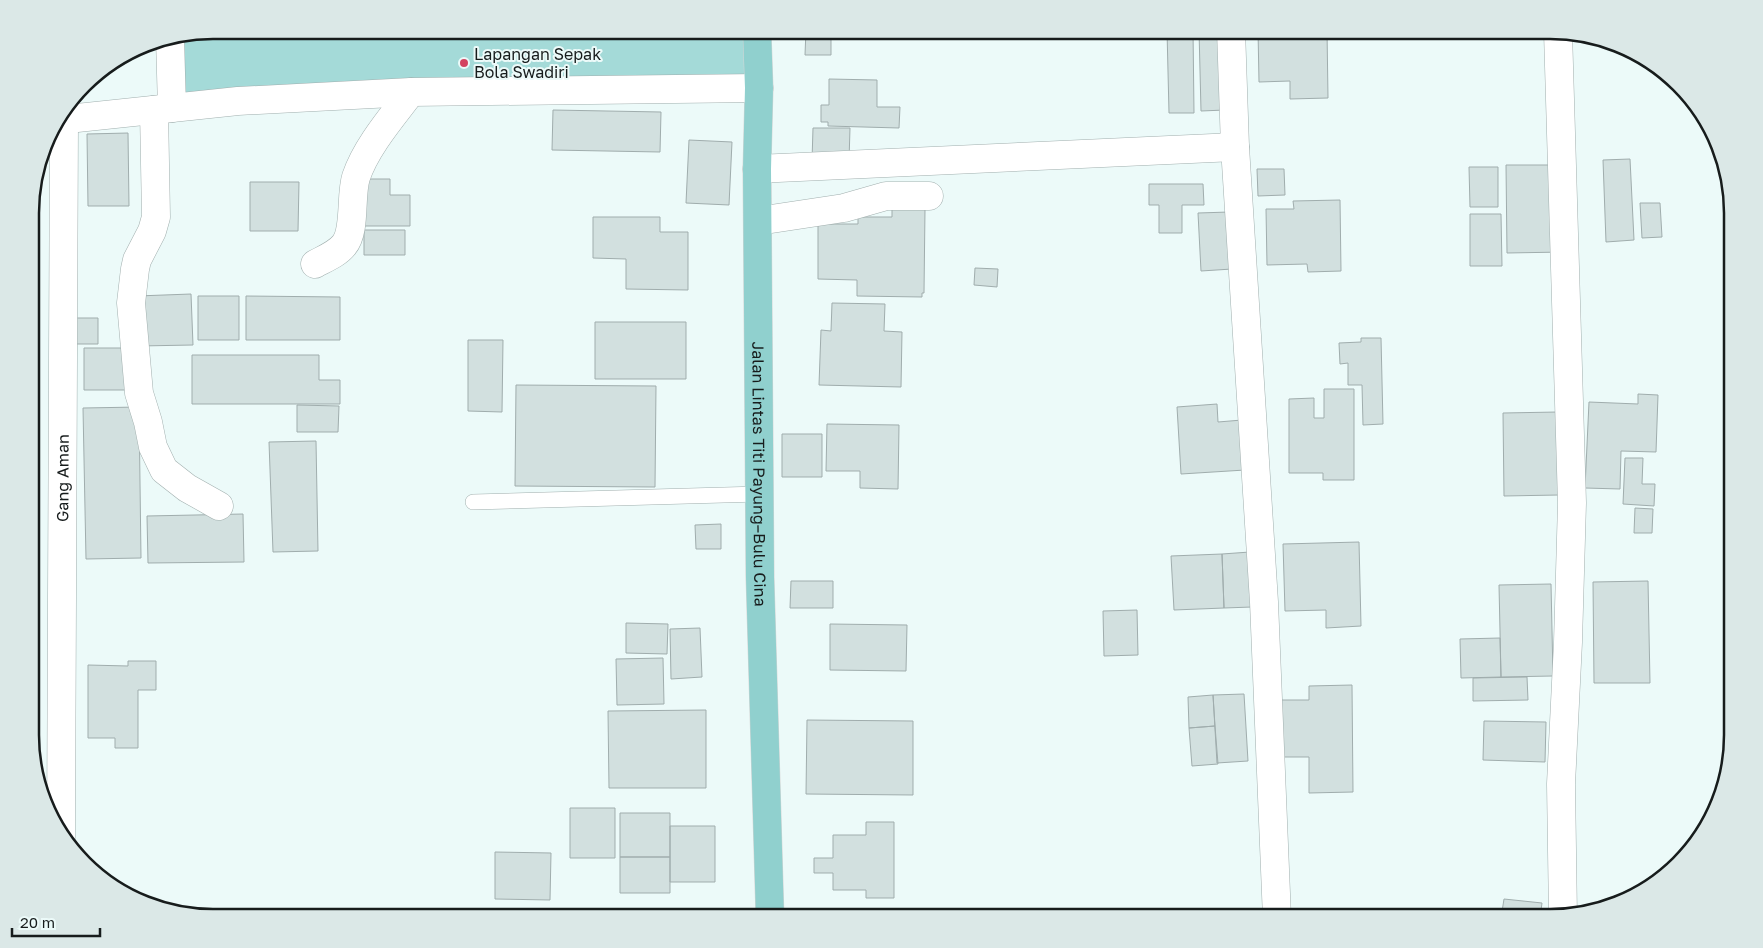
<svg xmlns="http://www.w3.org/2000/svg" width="1763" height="948" viewBox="0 0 1763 948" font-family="'Golos Text',sans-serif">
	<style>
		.green { fill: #a4dad8 }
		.building { fill: #d2e0df; stroke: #a0adad }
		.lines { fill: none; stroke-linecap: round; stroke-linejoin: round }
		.service-casing { stroke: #a1afae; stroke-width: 16 }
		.minor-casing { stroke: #a1afae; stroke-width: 29 }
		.primary-casing { stroke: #d5d6d6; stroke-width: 29 }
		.service { stroke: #fff; stroke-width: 15 }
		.minor { stroke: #fff; stroke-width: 28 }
		.primary { stroke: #90d0ce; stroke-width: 28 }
		.poi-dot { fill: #d34360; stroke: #ecfaf9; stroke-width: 2 }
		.labels { text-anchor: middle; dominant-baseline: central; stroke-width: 4; stroke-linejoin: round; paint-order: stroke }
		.poi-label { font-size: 16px; fill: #171c1c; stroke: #ecfaf9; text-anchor: start }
		.street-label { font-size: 16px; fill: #171c1c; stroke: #ecfaf9 }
		.rim { fill: none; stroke: #171c1c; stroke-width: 2.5 }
	</style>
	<rect width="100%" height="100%" fill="#ecfaf9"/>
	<path class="green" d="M213,30H757L759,88L172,108L170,39Z"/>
	<path class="building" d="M806,30H831V55H805Z
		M1167,30H1193L1194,113H1169Z
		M1199,30H1224L1225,110L1201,111Z
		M1258,30H1327L1328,98L1290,99V81L1259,82Z
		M829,79L877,80V107H900L899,128L828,126V122H821V105H829Z
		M553,110L661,112L660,152L552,150Z
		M813,128H850L849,161H812Z
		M128,133L129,206H88L87,134Z
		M689,140L732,142L729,205L686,203Z
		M1630,159L1634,240L1606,242L1603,160Z
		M1506,165H1554L1564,252L1507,253Z
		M1469,167H1498V207H1470Z
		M1257,169H1284L1285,195L1258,196Z
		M362,179H390V195H410V226H362Z
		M250,182H299L298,231H250Z
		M1149,184H1203L1204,205H1182V233H1159V205H1149Z
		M1340,200L1341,271L1308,272L1307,264L1267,265L1266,209H1294L1293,201Z
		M1640,203H1660L1662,237L1642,238Z
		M892,209H925L924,293H922V297L857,296V280L818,279V224H858V217H892Z
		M1229,212L1232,269L1201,271L1198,213Z
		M1470,214H1501L1502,266H1470Z
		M593,217H660V232H688V290L626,289V259L593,258Z
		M364,230H405V255H364Z
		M975,268L998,269L997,287L974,285Z
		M191,294L193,345L139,346L137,296Z
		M198,296H239V340H198Z
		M246,296L340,297V340H246Z
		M832,303L885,304L884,331L902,332L901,387L819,385L821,330L831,331Z
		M67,318H98V344H67Z
		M595,322H686V379H595Z
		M1361,338H1381L1383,424L1363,425L1362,385H1348V363L1340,364L1339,343L1361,342Z
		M468,340H503L502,412L468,411Z
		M84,348H127L126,390H84Z
		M192,355H319V380H340V404H192Z
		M516,385L656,386L655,487L515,486Z
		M1324,389H1354V480H1323V473H1289V399L1314,398V418H1324Z
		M1638,394L1658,395L1656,452L1621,451L1620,489L1585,488L1589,402L1638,404Z
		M31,399H34V438H31Z
		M1217,404L1218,422L1242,420L1245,470L1181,474L1177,407Z
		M297,405L339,406L338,432H297Z
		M139,407L141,558L86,559L83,408Z
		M1558,412L1559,495L1504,496L1503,413Z
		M827,424L899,425L898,489L860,488V471H826Z
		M782,434H822V477H782Z
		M316,441L318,551L273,552L269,442Z
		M1625,458H1643L1642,484H1655L1654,506L1623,504Z
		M1635,508L1653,509L1652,533H1634Z
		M243,514L244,562L148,563L147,516Z
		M721,524V549H696L695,525Z
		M1359,542L1361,626L1326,628V610L1285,611L1283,544Z
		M1250,552L1252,607L1224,608L1222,554Z
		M1222,554L1224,608L1174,610L1171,556Z
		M791,581H833V608H790Z
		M1648,581L1650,683H1594L1593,582Z
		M1551,584L1553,676L1501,677L1499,585Z
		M1137,610L1138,655L1104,656L1103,611Z
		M626,623L668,624L667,654L626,653Z
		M830,624L907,625L906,671L830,670Z
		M700,628L702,677L671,679L670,629Z
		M1500,638L1501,677L1461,678L1460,639Z
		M663,658L664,704L617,705L616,659Z
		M128,661H156V690H138V748H115V738H88V665L128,666Z
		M1527,677L1528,700L1473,701V678Z
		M1352,685L1353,792L1309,793V757H1278V700H1309V686Z
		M1244,694L1248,761L1217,763L1213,695Z
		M1213,695L1215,726L1189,728L1188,697Z
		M706,710V788H609L608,711Z
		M807,720L913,721V795L806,794Z
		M1484,721L1546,722L1545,762L1483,760Z
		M1215,726L1218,764L1192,766L1189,728Z
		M570,808H615V858H570Z
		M620,813H670V857H620Z
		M866,822H894V898H866V890H833V873H814V858H833V835H866Z
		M670,826H715V882H670Z
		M495,852L551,853L550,900L495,899Z
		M620,857H670V893H620Z
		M1504,899L1542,903L1540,918H1501Z
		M703,910H742V918H703Z"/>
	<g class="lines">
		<defs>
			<path id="service" d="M473,502L760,494"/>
			<g id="minor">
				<path d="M1231,30L1235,147L1264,602L1277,918"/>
				<path d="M1558,32L1572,503L1568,642L1561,784L1563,917"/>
				<path d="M170,38L172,108"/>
				<path d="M154,110L156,217L152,231L137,260L135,269L131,303L139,393L148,422L153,447L164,470L187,488L219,506"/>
				<path d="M58,120L238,101L411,92L759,88"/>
				<path d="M757,169L1235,147"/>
				<path d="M758,221L844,208L886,196H929"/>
				<path d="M315,264C324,259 337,254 344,245C356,231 350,196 356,177C366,147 392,117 411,92"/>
				<path id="s1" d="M61,837L64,120"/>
			</g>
			<g id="primary">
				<path id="s2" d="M757,30L759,88L757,169L760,577L770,918"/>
			</g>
		</defs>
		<use href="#service" class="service-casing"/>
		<use href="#minor" class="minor-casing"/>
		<use href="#primary" class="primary-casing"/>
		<use href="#service" class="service"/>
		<use href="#minor" class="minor"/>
		<use href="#primary" class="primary"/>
	</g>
	<circle class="poi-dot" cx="464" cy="63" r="5"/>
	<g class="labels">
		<g class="poi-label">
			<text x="474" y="54">Lapangan Sepak<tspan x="474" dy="18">Bola Swadiri</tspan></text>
		</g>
		<g class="street-label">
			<text stroke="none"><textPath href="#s2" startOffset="444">Jalan Lintas Titi Payung–Bulu Cina</textPath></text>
			<text stroke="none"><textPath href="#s1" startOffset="359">Gang Aman</textPath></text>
		</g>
	</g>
	<path d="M0 0H1763V948H0ZM213 39H1550A174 174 0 0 1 1724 213V735A174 174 0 0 1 1550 909H213A174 174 0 0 1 39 735V213A174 174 0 0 1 213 39Z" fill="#dbe8e7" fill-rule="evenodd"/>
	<path class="rim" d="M213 39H1550A174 174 0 0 1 1724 213V735A174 174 0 0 1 1550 909H213A174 174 0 0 1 39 735V213A174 174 0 0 1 213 39Z"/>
	<path d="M12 928v8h88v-8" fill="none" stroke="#171c1c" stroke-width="2.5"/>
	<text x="20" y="928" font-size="15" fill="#171c1c" stroke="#ecfaf9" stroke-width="4" paint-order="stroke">20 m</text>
</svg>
